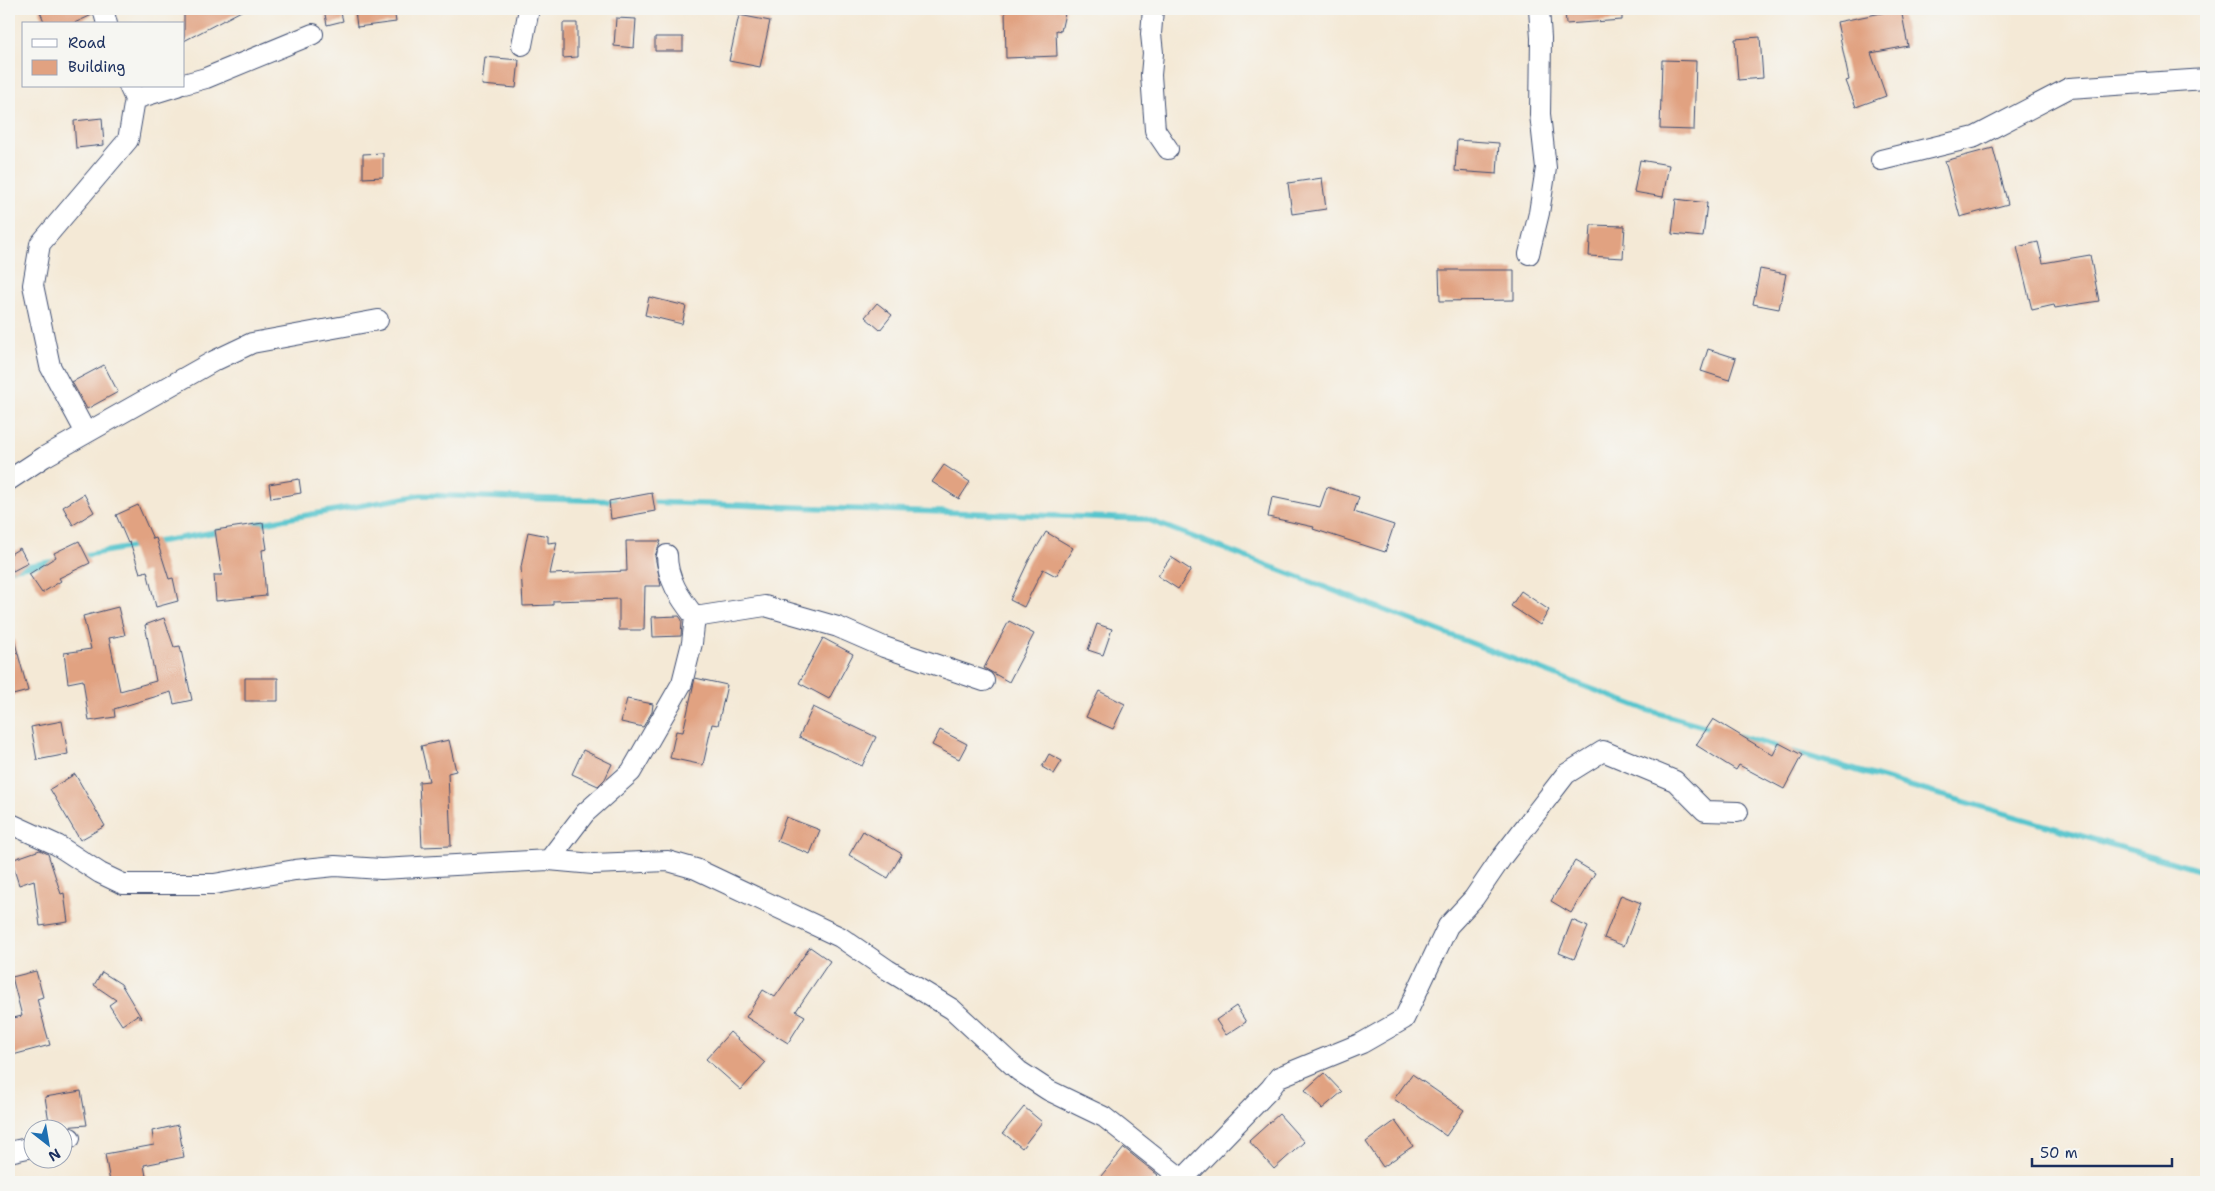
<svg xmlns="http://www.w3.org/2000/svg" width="2215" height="1191" viewBox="0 0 2215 1191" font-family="'Shantell Sans',sans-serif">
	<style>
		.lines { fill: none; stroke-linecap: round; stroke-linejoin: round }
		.stream { stroke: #57c5cd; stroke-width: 5.5 }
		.building { fill: #e1a281 }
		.minor-casing { stroke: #3c4b70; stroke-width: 22 }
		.minor { stroke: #fff; stroke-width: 20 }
	</style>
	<rect width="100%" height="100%" fill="#f6f6f2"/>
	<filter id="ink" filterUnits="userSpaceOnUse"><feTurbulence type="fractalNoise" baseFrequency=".02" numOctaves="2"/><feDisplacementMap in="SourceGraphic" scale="10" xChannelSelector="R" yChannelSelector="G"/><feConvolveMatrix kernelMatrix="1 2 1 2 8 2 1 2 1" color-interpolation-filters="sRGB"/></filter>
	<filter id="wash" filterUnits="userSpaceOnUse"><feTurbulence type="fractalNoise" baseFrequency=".0096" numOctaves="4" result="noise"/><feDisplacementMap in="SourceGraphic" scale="20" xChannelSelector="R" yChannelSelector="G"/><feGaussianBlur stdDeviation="1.12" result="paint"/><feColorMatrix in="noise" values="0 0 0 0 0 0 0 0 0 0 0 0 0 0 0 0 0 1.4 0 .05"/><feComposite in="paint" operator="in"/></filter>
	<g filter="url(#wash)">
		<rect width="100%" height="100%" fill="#f4e9d6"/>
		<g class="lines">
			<path class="stream" d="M647,502L1146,519L1647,710L1714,729
				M257,524L421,495L615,501
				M151,543L221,531
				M80,556L137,546
				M9,569L56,561
				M1738,736L1784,749
				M1793,752L2206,872"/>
		</g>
		<g id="blocks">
			<path class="building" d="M39,9H91L92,15L72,24H45Z
				M192,9H245L184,41V13Z
				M324,9H340L343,21L327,25Z
				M366,9H394L396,22L357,27L355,10Z
				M1005,9H1066L1061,31L1056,30L1057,56L1006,58Z
				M1565,9H1622V20L1566,24Z
				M1901,9L1908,46L1871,53L1886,96L1856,107L1846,81L1849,80L1837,22Z
				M739,15L770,21L760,67L729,61Z
				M616,18L636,19L634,48L614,46Z
				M563,23H577V57L563,58Z
				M655,37H683V51H655Z
				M1760,37L1763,78L1738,80L1735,39Z
				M485,57L519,60L516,88L482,85Z
				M1662,60L1696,61L1694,130L1660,129Z
				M102,118L104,145L76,148L74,121Z
				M1457,140L1499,143L1497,174L1455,171Z
				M1993,148L2008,204L1960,217L1945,161Z
				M383,153V177L363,178V154Z
				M1640,160L1669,165L1663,197L1634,192Z
				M1322,178L1326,209L1292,214L1288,183Z
				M1676,199L1707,203L1703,237L1672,234Z
				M1591,225L1625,226L1623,258L1589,256Z
				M2038,242L2043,263L2090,255L2099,301L2055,308L2054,305L2032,310L2017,247Z
				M1760,269L1786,274L1779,309L1753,304Z
				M1439,270H1514V300L1440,301Z
				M649,297L686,306L682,324L645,315Z
				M877,303L892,315L880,330L865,317Z
				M1708,349L1736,358L1729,380L1701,371Z
				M104,365L118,392L87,409L72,382Z
				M944,465L970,482L959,499L932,482Z
				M299,479L301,493L271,498L269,484Z
				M1327,487L1359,497L1354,512L1394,525L1385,552L1313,529L1314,527L1268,517L1272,497L1320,507Z
				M652,493L655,511L611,519L609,501Z
				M84,494L94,512L73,525L63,507Z
				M138,505L153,539L156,538L169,579L173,578L178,601L156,607L147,571L140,573L130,542L128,543L116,515Z
				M263,523L267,549L262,550L266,596L216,601L214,575H222L215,530Z
				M528,532L548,536V543L557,542L550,574L627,571L626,541H661L655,556L661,586H645L644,630H619V599L553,601V605L523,606L521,567Z
				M1046,532L1073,548L1056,576L1043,569L1024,607L1010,600L1029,560Z
				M79,541L90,563L59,578L61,581L42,593L29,574L56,557L54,553Z
				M20,548L28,563L13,571L9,563V555Z
				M1171,557L1191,570L1178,589L1158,576Z
				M1521,591L1549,610L1540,625L1511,606Z
				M118,607L125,635L109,638L120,691L156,681L145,625L164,618L174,647L180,646L192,700L174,704L171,692L114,709L115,717L89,721L83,680L68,683L64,653L91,649L83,616Z
				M679,616L682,620L681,636L653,637L652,617Z
				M1009,621L1034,634L1009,682L984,668Z
				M1097,624L1112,629L1103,655L1088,650Z
				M823,638L853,654L829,699L799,683Z
				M9,639H14L28,691L9,696Z
				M245,678H278V701H245Z
				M695,678L727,685L718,725L712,724L703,765L670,758L676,731L683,732Z
				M1099,691L1125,704L1113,729L1086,717Z
				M627,699L653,704L652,712L643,727L621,722Z
				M813,707L876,737L862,766L799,737Z
				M1713,719L1773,755L1779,743L1802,755L1784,789L1739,765L1736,770L1696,745Z
				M62,721L68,754L37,760L31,727Z
				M940,730L967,744L959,759L932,745Z
				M449,740L456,771L448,773L451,846L422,847L419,782L429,781L421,746Z
				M583,750L612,764L605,779L598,786L572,774Z
				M1049,754L1062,761L1054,774L1042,767Z
				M75,774L105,826L80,840L50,789Z
				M786,817L820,830L810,854L777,841Z
				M863,831L902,854L888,878L849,855Z
				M40,850L48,854L61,894L64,893L68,922L40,926L34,880L19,885L11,860Z
				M1575,861L1595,873L1571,913L1551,901Z
				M1621,895L1641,903L1624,946L1604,938Z
				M1572,920L1588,927L1574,959L1559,953Z
				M810,947L830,961L796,1011L805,1016L788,1043L746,1017L763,990L775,997Z
				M36,971L43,997L37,999L50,1045L9,1056V1019L22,1016L12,977Z
				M102,972L121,984L142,1019L137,1015L122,1025L109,1005L116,1000L94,985Z
				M1236,1006L1246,1022L1226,1035L1216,1020Z
				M730,1032L765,1063L741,1090L706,1059Z
				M1324,1073L1342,1092L1322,1109L1305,1090Z
				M1412,1074L1464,1110L1446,1136L1394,1099Z
				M81,1091L87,1125L50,1128L45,1097Z
				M1024,1107L1042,1122L1022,1148L1003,1133Z
				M1279,1114L1304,1142L1274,1169L1249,1141Z
				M1395,1121L1413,1146L1383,1167L1366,1142Z
				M178,1125L184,1157L144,1165L147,1182H110L105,1154L154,1145L152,1131Z
				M1124,1148L1158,1175L1151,1182H1096Z"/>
		</g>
	</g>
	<g filter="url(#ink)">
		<use href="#blocks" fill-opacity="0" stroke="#3c4b70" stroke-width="1"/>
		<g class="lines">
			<defs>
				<path id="minor" d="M103,9L107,24
					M1153,9L1151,34L1153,53L1151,75L1155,130L1168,149
					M522,45L529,9
					M184,84L206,78L313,34
					M135,99L177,86
					M1881,160L1975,137L2069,88L2206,79
					M1529,254L1539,213L1546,168L1540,114L1541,38L1539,9
					M86,433L50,366L33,285L40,244L128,140L135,99L129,86
					M9,480L44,457L214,361L252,343L378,320
					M695,617L765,606L838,627L884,647L984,681
					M9,823L57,845L100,873L123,884H214L295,870L335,866L381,869L549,860L593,864L668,861L696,869L840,937L888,970L952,1009L1019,1071L1048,1090L1104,1117L1186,1182
					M549,860L585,813L631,772L682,683L692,643L695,617C680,598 667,579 667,555
					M62,1140L70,1138
					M9,1152L32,1147
					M1183,1179L1270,1089L1279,1077L1362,1043L1404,1019L1448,926L1474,898L1502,857L1566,774L1603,751L1675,781L1705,811L1738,812"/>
			</defs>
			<use href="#minor" class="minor-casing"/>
			<use href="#minor" class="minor"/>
		</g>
	</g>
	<rect width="2215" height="1191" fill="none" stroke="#f6f6f2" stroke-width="30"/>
	<rect x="22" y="22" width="162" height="65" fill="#f6f6f2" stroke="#9ea6b7"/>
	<rect x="32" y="39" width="25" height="8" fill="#ffffff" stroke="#9ea6b7"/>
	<text x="68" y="48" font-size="15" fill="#1b2f5e">Road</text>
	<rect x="32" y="60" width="25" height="15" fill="#e1a281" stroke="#9ea6b7"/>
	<text x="68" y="72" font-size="15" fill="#1b2f5e">Building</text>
	<g transform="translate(48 1144) rotate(149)"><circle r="24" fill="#f6f6f2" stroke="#9ea6b7"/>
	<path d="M0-4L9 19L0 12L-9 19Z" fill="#1f6fb2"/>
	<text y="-8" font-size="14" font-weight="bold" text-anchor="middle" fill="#1b2f5e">N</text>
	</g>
	<path d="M2032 1158v8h140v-8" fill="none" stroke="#1b2f5e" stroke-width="2.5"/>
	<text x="2040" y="1158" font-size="15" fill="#1b2f5e" stroke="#f6f6f2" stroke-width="4" paint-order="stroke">50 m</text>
</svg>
